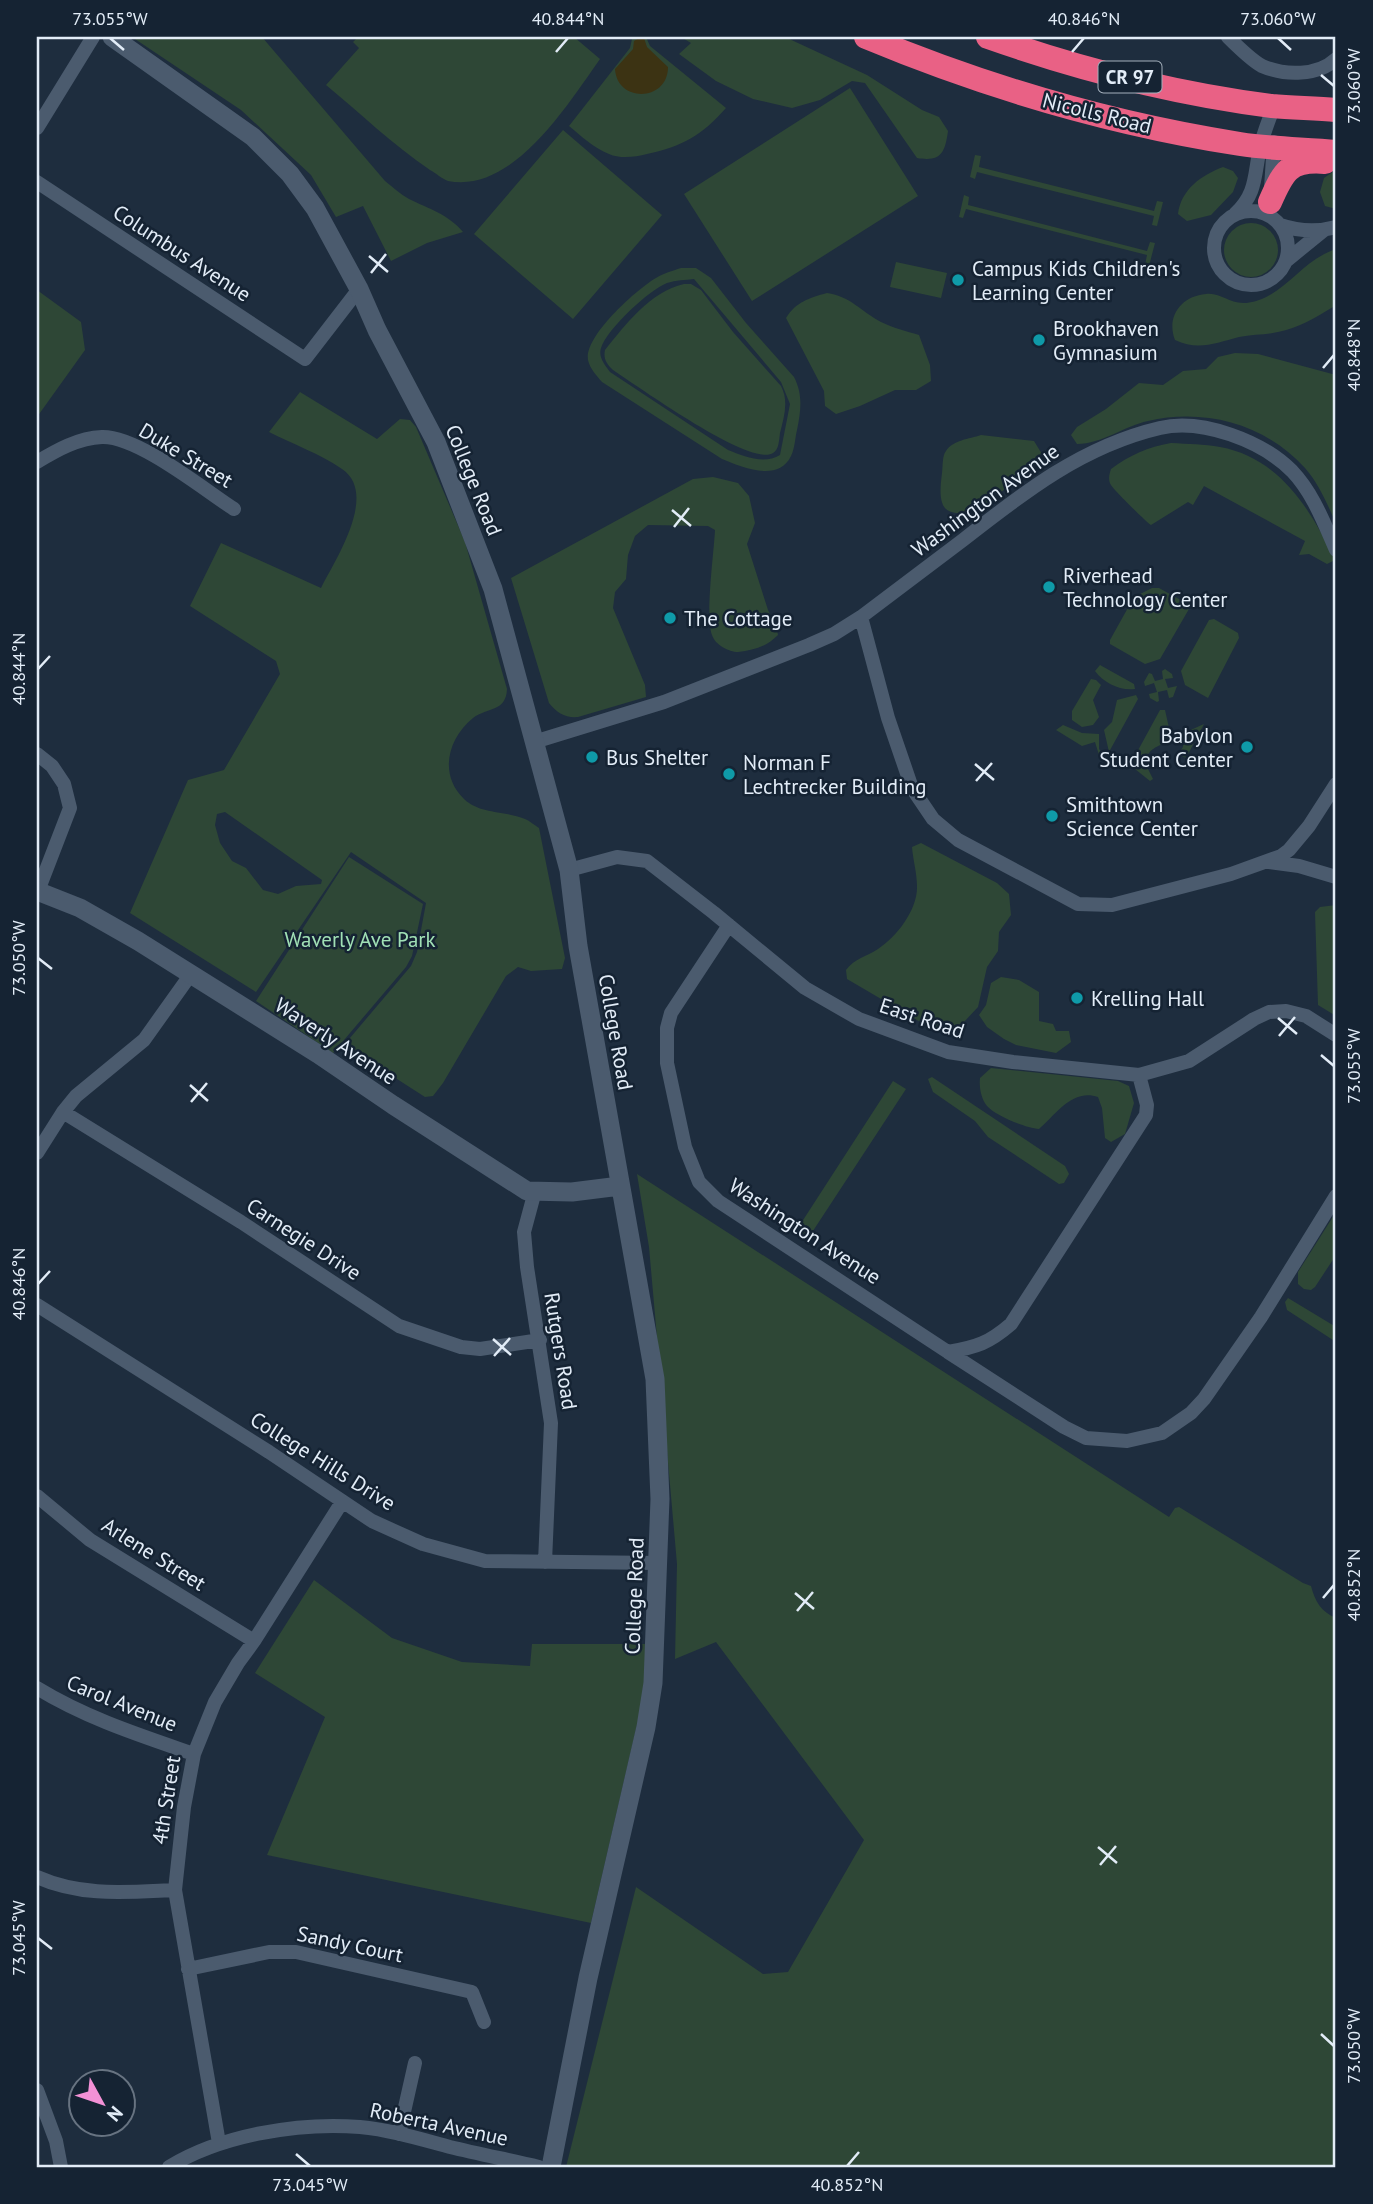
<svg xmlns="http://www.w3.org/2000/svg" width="1373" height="2204" viewBox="0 0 1373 2204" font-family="'PT Sans',sans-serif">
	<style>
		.green { fill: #2e4736; fill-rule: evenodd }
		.sand { fill: #3c3313 }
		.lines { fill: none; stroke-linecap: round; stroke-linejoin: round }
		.street { stroke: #4b5b6e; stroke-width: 14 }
		.secondary { stroke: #4b5b6e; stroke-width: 19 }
		.highway { stroke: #e96185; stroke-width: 24 }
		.ticks { fill: none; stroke: #e2ecf7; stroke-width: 2.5 }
		.culture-dot { fill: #0f9aa8; stroke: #152333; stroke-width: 2.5 }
		.labels { text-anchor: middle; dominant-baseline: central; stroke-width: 5; stroke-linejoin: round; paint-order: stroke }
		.shield { fill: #152333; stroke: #a4b0bc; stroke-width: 2 }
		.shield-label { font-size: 19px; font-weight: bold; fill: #e2ecf7 }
		.street-label { font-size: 21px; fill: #e2ecf7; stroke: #152333 }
		.poi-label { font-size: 21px; fill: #e2ecf7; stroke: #152333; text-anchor: start }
		.park-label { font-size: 21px; fill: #a0e0b5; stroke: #152333 }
		.neatline { fill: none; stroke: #e2ecf7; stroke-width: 2.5 }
		.ticks-label { font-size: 18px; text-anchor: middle; fill: #e2ecf7 }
	</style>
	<rect width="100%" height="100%" fill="#1e2d3e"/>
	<path class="green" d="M132,37H262L385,181C393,187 400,194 409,199C429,209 448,214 463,232L427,243L391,261L363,206L336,217L311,175L241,110Z
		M358,37H574L600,59C568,104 513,194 448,181C442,179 436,173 430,170C393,145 360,113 326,85L359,48L353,42Z
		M635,37H646L650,46L726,108C701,136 683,146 647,154C635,157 620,159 609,154C594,148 581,136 569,126L630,48L632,39Z
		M681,37H785L867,75L922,110L939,117L948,131C945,153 941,162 917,158L865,83L852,81L820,100L792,108L753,99L716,81L679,54L691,43Z
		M850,88L918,196L752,301L684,194Z
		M563,130L662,215L573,319L474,234Z
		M975,155L981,156L979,167L1154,211L1157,201L1163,202L1157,226L1152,225L1154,216L977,172L975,179L970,177Z
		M1223,167L1233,171L1238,178L1233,192L1211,215L1187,221L1178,214C1181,189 1202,175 1223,167Z
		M1334,171H1336V209L1325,206L1320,192L1324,178Z
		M964,195L969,197L968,205L1147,251L1150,242L1155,243L1149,266L1145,265L1147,255L966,209L963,218L959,217Z
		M1224 250a27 27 0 1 1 54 0a27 27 0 1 1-54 0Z
		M1336,249V293L1333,307C1315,318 1298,328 1278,332C1265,335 1252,334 1239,337C1216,343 1198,351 1175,340C1166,317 1181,296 1206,294C1225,292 1231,310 1259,300C1288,290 1303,260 1336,249Z
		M896,262L947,273L941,298L890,287Z
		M681,268H696L711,278L746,323L794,377C803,394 801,411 797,430C795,438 795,448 791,456C778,483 742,467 722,459L602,382C597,376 590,369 588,360C584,336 637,289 656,278C664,273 672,271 681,268ZM694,279L781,382L790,404L780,455C764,465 743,456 728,450L610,372C605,365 598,357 601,348C607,329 649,290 667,283C676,280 685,280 694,279Z
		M684,284H691L701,290L733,332L781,386C789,401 784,417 780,433C779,440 779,450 773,453C751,468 636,385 613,370C607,364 603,359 605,350C626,324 650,292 684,284Z
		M37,290L81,322L85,350L37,417Z
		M827,293C850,296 862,312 881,322C893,328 906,331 919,335L930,365L931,381L916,390H895L860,406L836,414L825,406L824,391L786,318C796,302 809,298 827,293Z
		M1235,353L1258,354L1336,375V524C1328,505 1319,484 1305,468C1265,424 1205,408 1148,421C1124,426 1102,444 1077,444L1071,435L1077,427L1106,409L1139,383L1163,385L1183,371L1206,369L1218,357Z
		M300,392L377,439L400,419L410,420L416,427L465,542L507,689C506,712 488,707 473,718C447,739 439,775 464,799C481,815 504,810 525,819C530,821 534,825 539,828L565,958L562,969L531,971L518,967L506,976L443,1083L433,1096L425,1097L344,1045L411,966L417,952L426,903L351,852L256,992L130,913L188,780L224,770L280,674L276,661L190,606L221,543L321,588C335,560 379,494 342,469C320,454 293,444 269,432ZM225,812L322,880L321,884L296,886L278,894L263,890L246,868L232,861L220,843L215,825L217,814Z
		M981,435L1034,441L1042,454L1040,462L978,510C940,520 938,504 942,473C943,466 942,456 946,451C953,440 969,439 981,435Z
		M1171,443C1188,444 1204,444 1220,447C1280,458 1311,510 1335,560L1327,564L1309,554L1299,555L1305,541L1204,486L1193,505L1188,502L1151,525C1146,522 1113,489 1111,485C1108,480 1109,475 1111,469C1130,455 1148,447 1171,443Z
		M713,477L738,483L749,496L755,523L747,544L768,610L776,626L778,635C766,647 754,650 738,652C729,652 715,645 712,635C705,617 714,552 715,530L708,526L648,525L635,536L628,555L626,579L615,592L613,608L645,685L646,697L578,717C565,718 557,713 549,703L511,578L693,479Z
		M1152,588H1159L1188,604L1189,609L1160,659L1145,664L1110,644V640L1134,597Z
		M1214,619L1238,633L1239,638L1208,698L1185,685L1181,671L1209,620Z
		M1100,665L1134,684L1135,689C1120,691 1104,683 1095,671Z
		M1165,669L1172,674L1173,678L1165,679L1168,688L1177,686L1173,697L1169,698L1167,690L1158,692L1159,701L1157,702L1150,698L1149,694L1157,692L1154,683L1145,686L1144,682L1149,673L1152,674L1155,681L1163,679L1162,671Z
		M1091,679L1096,680L1101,685L1093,700L1099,717L1093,725L1082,727L1072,720V711Z
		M1136,695L1138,699L1109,752L1104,730L1112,722L1117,700Z
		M1160,710H1165L1171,737L1169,741C1157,747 1148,748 1145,763L1153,779L1150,781L1130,765Z
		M1204,724L1186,758L1178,754L1183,747L1184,733Z
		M1063,725L1082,733L1099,734V749L1106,758L1099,755L1095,742L1082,746L1056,730Z
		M921,843L997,883L1009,894L1011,915L999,932L998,951L987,967L978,1007L964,1022L946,1032L934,1030L847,979L846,970C855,958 866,957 878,949C897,937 918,909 917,886C917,873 913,860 912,847Z
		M349,857L423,904L412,956L406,967L333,1053L256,1001Z
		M1336,905V1016L1318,1005L1315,912L1320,907Z
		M1001,977L1019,980L1039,992V1021L1053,1024L1056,1031H1069L1071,1042L1056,1053L1016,1045L1004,1039L987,1027L979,1015L986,1005L991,983Z
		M991,1068L1118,1081L1129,1086L1134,1103L1125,1134L1111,1142L1105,1138L1102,1108L1098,1097C1073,1088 1056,1114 1039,1129C1026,1128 996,1116 987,1106C981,1099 979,1087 980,1078Z
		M932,1077L1065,1166L1069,1174L1064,1183L1059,1184L988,1137L975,1121L933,1092L928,1079Z
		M893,1081L906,1089L809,1237L804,1239L798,1235L796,1231Z
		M637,1174L1169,1517L1175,1508L1179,1507L1303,1583L1311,1586C1315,1601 1321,1612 1336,1618V2167H566L636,1887L763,1974L788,1972L864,1840L716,1642L675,1659L677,1564L649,1247Z
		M1336,1212V1255L1315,1287L1311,1290L1304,1289L1298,1284V1272Z
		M1288,1298L1336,1327V1342L1287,1310L1285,1302Z
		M314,1580L392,1638L462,1662L530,1666L532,1644H647L643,1699L591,1923L267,1855L325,1717L255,1673Z"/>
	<path class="sand" d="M641,37L644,38L647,47L668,67C668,102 617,103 615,69L633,49L634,41Z"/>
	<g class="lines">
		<path class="street" d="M1228,37C1237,46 1251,60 1262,66C1285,76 1318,76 1336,59
			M37,128L93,37
			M37,182L305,359L359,289
			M1271,188L1274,142
			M1214 248a37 37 0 1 1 74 0a37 37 0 1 1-74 0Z
			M1235,214C1257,194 1254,175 1260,148C1263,134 1269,120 1274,106
			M1280,225C1298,231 1318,232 1336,227
			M1286,261L1324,230
			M37,462C57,450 78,438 102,437C138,436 203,489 234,509
			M861,617L888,718L912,788L933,819L958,840L1078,904L1112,905L1231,874L1281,856L1289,850L1309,826L1336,784
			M534,742L664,702L809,645L834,634L861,617C895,591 929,566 963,540C1024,492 1083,446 1160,428C1202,418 1262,441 1292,471C1313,493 1324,523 1336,550
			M37,754L52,766L64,784L70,808L38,891
			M1269,862L1299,866L1336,877
			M569,870L617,857L647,861L714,913L805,988L859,1019L948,1052L1013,1062L1139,1075L1189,1061L1254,1019L1269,1012L1286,1011L1306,1016L1336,1035
			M729,925L671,1013L667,1028V1063L685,1147L699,1182L718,1201L948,1352C977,1347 989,1343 1011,1324L1146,1115L1147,1105L1139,1075
			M63,1112L241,1222L399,1326L461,1347L480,1349L540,1340
			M37,1153L63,1112L76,1096L144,1040L191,974
			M535,1191L524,1232L527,1267L551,1423L545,1562
			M37,1305L269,1452L372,1521L423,1544L485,1561L659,1563
			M948,1352L1064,1427L1086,1438L1127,1441L1162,1433L1191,1413L1204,1399L1261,1317L1336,1196
			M37,1496L90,1540L254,1641
			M37,1688C86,1718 139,1735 194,1754
			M37,1877C82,1897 127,1892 175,1890
			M188,1969L269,1952H296L472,1992L484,2022
			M37,2090L56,2141L61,2167
			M399,2134L415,2063
			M219,2143L175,1890L184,1807L194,1754L215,1702L238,1663L254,1641L342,1502
			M169,2167C221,2135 299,2122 360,2127C391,2130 420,2139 450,2147C479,2154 509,2160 539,2167"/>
		<path class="secondary" d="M112,37L253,137L290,174L315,208L359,289L377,330L436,442L493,589L569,870L578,946L655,1379L660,1499L653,1683L646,1727L588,1978L551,2167
			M37,891L80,908L138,941L318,1054L393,1105L527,1191L572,1192L620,1186"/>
		<path class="highway" d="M866,37C986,87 1112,124 1240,144C1272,149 1305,149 1336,152
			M988,37C1079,69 1177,94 1272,106C1293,108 1315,108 1336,110
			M1270,202C1283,172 1289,159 1325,162"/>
	</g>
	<path class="ticks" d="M110,38L124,50M1278,38L1291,50M556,52L568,38M1072,52L1084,38M1321,75L1334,86M369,256L388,272M371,273L386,254M1323,368L1334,355M672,510L691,526M674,527L689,508M38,669L50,656M975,764L994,780M976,781L992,763M38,958L52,969M1278,1018L1297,1034M1279,1036L1295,1017M1321,1055L1334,1066M190,1085L208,1101M191,1102L207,1083M38,1284L50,1271M493,1339L511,1355M494,1356L510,1338M795,1593L814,1609M1323,1598L1334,1585M797,1611L813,1592M1098,1847L1117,1863M1100,1865L1116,1846M38,1938L52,1949M1321,2034L1334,2046M296,2154L310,2166M847,2166L859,2152"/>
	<g class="culture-dot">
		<circle cx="958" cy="280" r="7"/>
		<circle cx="1039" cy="340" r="7"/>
		<circle cx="1049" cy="587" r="7"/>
		<circle cx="670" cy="618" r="7"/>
		<circle cx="1247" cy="747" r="7"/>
		<circle cx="592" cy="757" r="7"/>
		<circle cx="729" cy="774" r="7"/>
		<circle cx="1052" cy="816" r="7"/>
		<circle cx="1077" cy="998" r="7"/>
	</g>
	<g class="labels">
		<rect class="shield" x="1098.5" y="61.5" width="63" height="31" rx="5"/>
		<g class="shield-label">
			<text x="1130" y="77">CR 97</text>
		</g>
		<g class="street-label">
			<text transform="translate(1097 113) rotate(14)">Nicolls Road</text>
			<text transform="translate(182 253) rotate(33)">Columbus Avenue</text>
			<text transform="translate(186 455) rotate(31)">Duke Street</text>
			<text transform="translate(474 480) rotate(68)">College Road</text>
			<text transform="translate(985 500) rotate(-36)">Washington Avenue</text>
			<text transform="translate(922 1018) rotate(18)">East Road</text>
			<text transform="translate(616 1032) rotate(80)">College Road</text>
			<text transform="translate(336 1041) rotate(33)">Waverly Avenue</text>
			<text transform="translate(805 1231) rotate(33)">Washington Avenue</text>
			<text transform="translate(304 1239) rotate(33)">Carnegie Drive</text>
			<text transform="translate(561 1351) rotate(81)">Rutgers Road</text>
			<text transform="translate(323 1461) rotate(32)">College Hills Drive</text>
			<text transform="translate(154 1554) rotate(32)">Arlene Street</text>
			<text transform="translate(634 1596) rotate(-88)">College Road</text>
			<text transform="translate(122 1703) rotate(22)">Carol Avenue</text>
			<text transform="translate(166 1800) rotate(-81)">4th Street</text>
			<text transform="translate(350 1944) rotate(12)">Sandy Court</text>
			<text transform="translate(439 2124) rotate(12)">Roberta Avenue</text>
		</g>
		<g class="poi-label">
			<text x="972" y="268">Campus Kids Children's<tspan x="972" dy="24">Learning Center</tspan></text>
			<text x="1053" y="328">Brookhaven<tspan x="1053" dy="24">Gymnasium</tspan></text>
			<text x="1063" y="575">Riverhead<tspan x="1063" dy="24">Technology Center</tspan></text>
			<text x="684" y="618">The Cottage</text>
			<text x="1233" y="735" text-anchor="end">Babylon<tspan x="1233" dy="24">Student Center</tspan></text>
			<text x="606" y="757">Bus Shelter</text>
			<text x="743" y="762">Norman F<tspan x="743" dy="24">Lechtrecker Building</tspan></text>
			<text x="1066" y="804">Smithtown<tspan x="1066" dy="24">Science Center</tspan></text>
			<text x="1091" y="998">Krelling Hall</text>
		</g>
		<g class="park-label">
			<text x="360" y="939">Waverly Ave Park</text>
		</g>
	</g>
	<rect width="1373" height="2204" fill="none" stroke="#152333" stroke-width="77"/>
	<g transform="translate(102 2103) rotate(130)"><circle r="33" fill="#152333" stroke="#677381" stroke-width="2"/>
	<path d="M0-5L12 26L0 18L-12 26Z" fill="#f391d6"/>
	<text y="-10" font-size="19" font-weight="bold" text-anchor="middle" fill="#e2ecf7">N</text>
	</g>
	<rect x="38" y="38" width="1296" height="2128" class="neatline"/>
	<g class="ticks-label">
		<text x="110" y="25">73.055°W</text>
		<text x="568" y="25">40.844°N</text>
		<text x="1084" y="25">40.846°N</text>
		<text x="1278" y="25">73.060°W</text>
		<text transform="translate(1354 86) rotate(-90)" y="6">73.060°W</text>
		<text transform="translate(1354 355) rotate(-90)" y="6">40.848°N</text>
		<text transform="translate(19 669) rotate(-90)" y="6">40.844°N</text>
		<text transform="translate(19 958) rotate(-90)" y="6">73.050°W</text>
		<text transform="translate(1354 1066) rotate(-90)" y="6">73.055°W</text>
		<text transform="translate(19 1284) rotate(-90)" y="6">40.846°N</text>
		<text transform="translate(1354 1585) rotate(-90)" y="6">40.852°N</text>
		<text transform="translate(19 1938) rotate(-90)" y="6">73.045°W</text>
		<text transform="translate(1354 2046) rotate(-90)" y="6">73.050°W</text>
		<text x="310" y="2191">73.045°W</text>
		<text x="847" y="2191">40.852°N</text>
	</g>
</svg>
